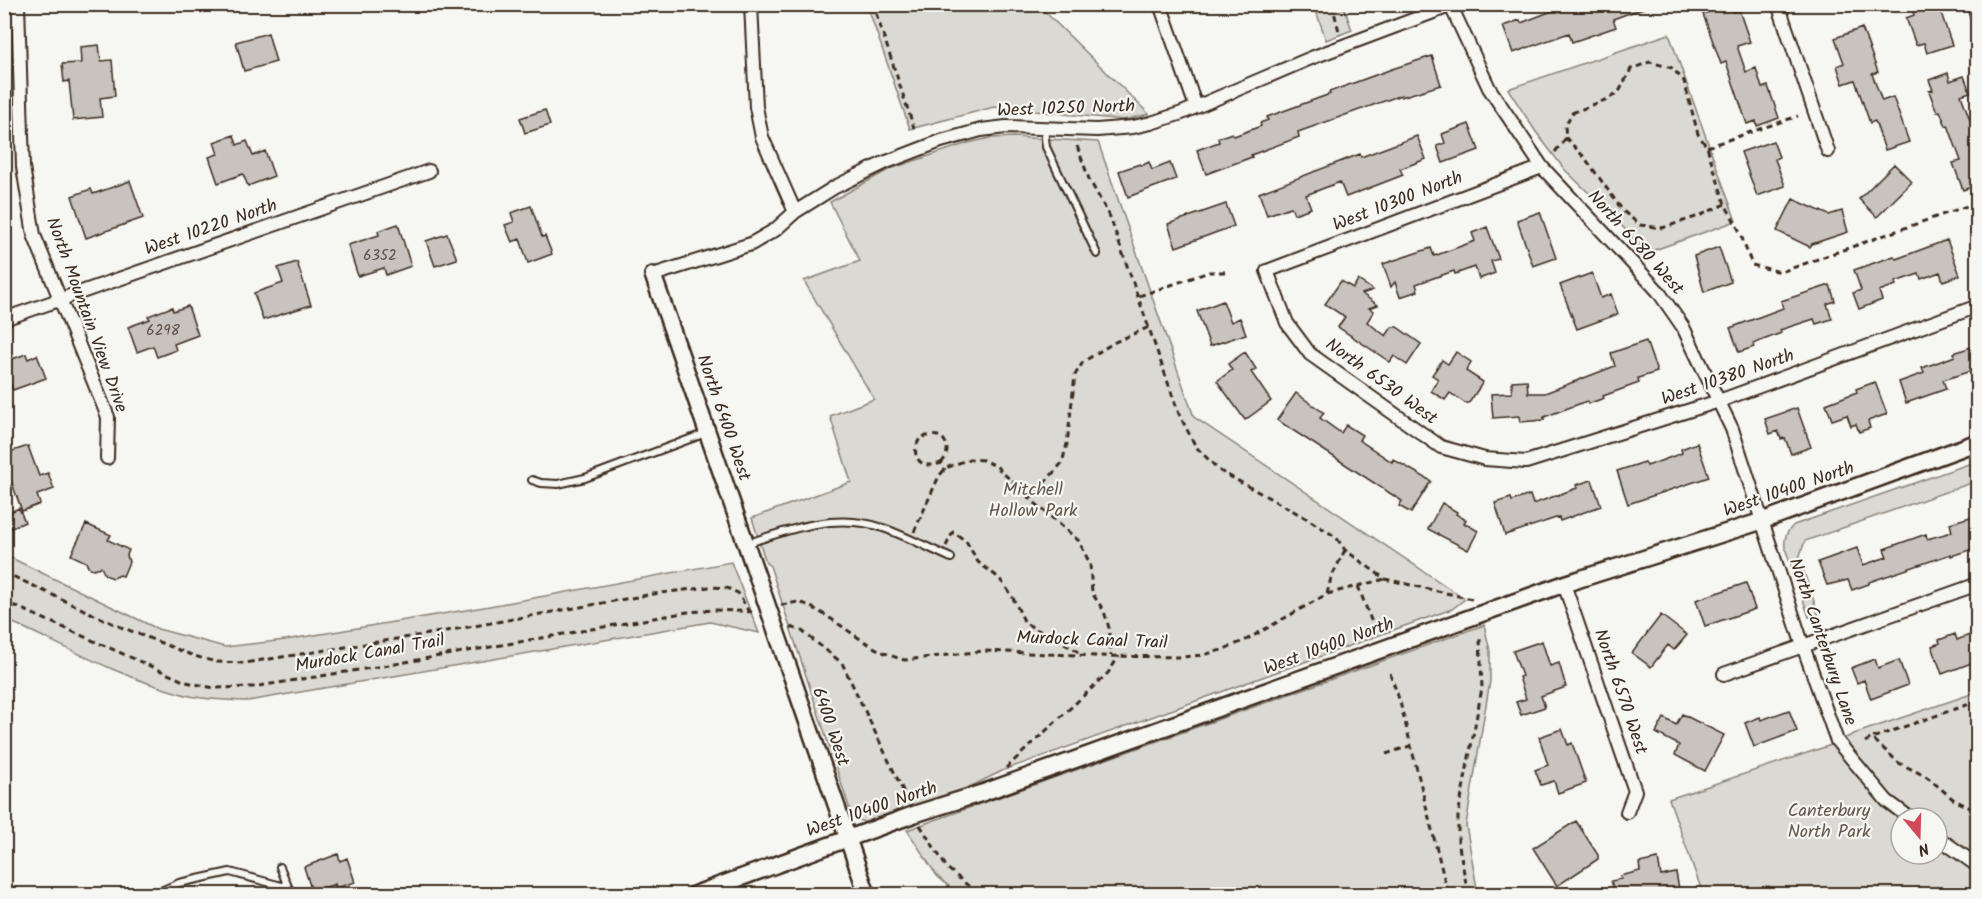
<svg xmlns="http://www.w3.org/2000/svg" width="1982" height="899" viewBox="0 0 1982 899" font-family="Kalam,sans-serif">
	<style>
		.green { fill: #dad9d3; stroke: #8a8278; stroke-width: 1.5; fill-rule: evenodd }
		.water { fill: #b6b0a9; stroke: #857a71; stroke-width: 1.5 }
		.building { fill: #c8c3be; stroke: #3b2a1e; stroke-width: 1.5 }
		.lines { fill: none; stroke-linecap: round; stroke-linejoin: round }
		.service-casing { stroke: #3b2a1e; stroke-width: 10 }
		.minor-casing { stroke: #3b2a1e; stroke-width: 16 }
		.tertiary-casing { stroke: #3b2a1e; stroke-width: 20 }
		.path { stroke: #3b2a1e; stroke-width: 3; stroke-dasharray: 6 4.5; stroke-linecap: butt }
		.service { stroke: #f6f6f2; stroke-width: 6 }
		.minor { stroke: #f6f6f2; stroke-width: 12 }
		.tertiary { stroke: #f6f6f2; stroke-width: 15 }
		.labels { text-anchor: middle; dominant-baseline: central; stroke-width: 4.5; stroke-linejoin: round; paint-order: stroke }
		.number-label { font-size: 15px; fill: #5e5046 }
		.street-label { font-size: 18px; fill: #3b2a1e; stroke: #f6f6f2 }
		.park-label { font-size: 18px; fill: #63564b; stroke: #f6f6f2 }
	</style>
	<rect width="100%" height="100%" fill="#f6f6f2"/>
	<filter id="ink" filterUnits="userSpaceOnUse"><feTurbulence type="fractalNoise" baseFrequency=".0167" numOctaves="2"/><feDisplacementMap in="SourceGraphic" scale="12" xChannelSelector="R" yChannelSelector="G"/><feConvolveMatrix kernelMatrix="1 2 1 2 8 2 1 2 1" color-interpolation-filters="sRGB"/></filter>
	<g filter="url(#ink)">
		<path class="green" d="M867,5H1038L1149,114L1124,120L994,107L910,129Z
			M1314,5H1343L1352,30L1326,40Z
			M1669,34L1736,221L1646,253L1615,218L1565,170L1536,132L1508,89Z
			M1014,137L1098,142L1194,417L1465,599L1452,609L1004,770L953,795L869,825L852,816L770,566L766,563L752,518L851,482L830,416L874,399L804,281L860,261L830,202L890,169L968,143L990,138Z
			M1977,461V481L1805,541L1799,558L1820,619L1809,617L1785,548C1784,538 1786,532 1794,525Z
			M5,555L158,629L225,647L285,640L484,607L731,562L759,633L710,622L248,701C226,700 201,700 179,693C118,676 62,645 5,619Z
			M1484,625L1490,651V681L1466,825L1478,894H958L937,876L907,830Z
			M1977,692V894H1703L1669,799L1831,745L1854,734ZM1901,818H1937V854H1901Z"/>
		<path class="water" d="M1768,886L1785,894H1741L1747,889Z"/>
		<path class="building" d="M1570,4H1579L1580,9L1594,4H1649V6L1613,19L1616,27L1572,42L1569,33L1513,53L1503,26L1520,20L1521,23Z
			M1730,4L1733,12L1739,10L1750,42L1737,46L1746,72L1756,68L1762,88L1768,86L1779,118L1757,126L1756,121L1747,124L1726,62L1721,64L1703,14Z
			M1926,4H1938L1952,45L1927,53L1924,43L1916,45L1906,18L1914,15L1912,9Z
			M1862,28L1878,72L1872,74L1882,101L1893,97L1909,142L1885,150L1875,121L1870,123L1855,80L1843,84L1837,66L1844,63L1835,38Z
			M268,33L276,62L244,71L236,42Z
			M99,45L101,61L112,60L115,96L100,98L102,117L73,120L69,81L64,82L62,64L81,63L80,47Z
			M1432,56L1441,85L1401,97V95L1298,132L1299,137L1251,155L1252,157L1206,174L1197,150L1219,142L1218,138L1232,133L1234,136L1261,126L1260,123L1268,120L1267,117L1330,94L1329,92L1392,69Z
			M1948,73L1950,81L1964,76L1970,92L1961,95L1973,128L1977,127V185L1963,190L1953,163L1961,161L1948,125L1946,126L1940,111L1937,112L1929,91L1933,90L1929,80Z
			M545,110L550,125L525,133L520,118Z
			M1469,124L1479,150L1443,163L1437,146L1445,143L1442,134Z
			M234,135L237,145L247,141L253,156L265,151L274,176L248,186L243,174L218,183L209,157L218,154L214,142Z
			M1417,136L1426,159L1400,169L1403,175L1346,197L1340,182L1306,195L1311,208L1294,214L1291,207L1267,215L1259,193L1360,154L1361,157Z
			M1773,141L1779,157L1775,159L1785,186L1757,196L1741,152Z
			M1149,162L1152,170L1170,163L1176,179L1128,197L1119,171L1140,164L1141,166Z
			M1894,164L1912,182L1877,217L1859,199Z
			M130,181L143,218L86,238L72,196L91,189L93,194Z
			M1793,199L1829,215L1842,211L1848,232L1812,244L1810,247L1777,231Z
			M1226,204L1234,226L1176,247L1168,224Z
			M531,206L542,237L545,236L552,254L528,263L520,239L512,242L505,225L514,222L511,213Z
			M1540,212L1556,258L1533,266L1517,220Z
			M398,224L411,266L386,275L384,268L358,276L348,245L379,235L378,231Z
			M1487,227L1499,259L1491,261L1495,273L1479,279L1475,267L1455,274L1454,271L1416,284L1418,291L1400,297L1395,282L1391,287L1383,264L1431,248L1434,256L1475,241L1472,233Z
			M447,234L457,259L435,266L426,241Z
			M1947,240L1960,275L1943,281L1940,272L1921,279L1919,274L1895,282L1896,285L1879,291L1882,300L1859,309L1853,293L1861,290L1854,270L1894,256L1896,259Z
			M1719,247L1731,282L1704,292L1694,256Z
			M297,262L311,305L263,320L254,293L283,283L278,268Z
			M1592,273L1601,298L1611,294L1618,314L1577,329L1560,285Z
			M1358,280L1373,290L1362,294L1378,305L1369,308L1374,311L1367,322L1386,336L1392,327H1397L1421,344L1407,365L1394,356L1390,362L1338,327L1345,317L1325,304L1341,281L1353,288Z
			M1830,285L1835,301L1827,304L1832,319L1816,324L1814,319L1780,330L1781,333L1753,344L1754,347L1739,352L1730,328L1783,308L1781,301Z
			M1223,301L1231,322L1240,318L1246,334L1210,346L1197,311Z
			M188,306L198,335L174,344L176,350L157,357L153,346L137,352L128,327L150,319L148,316L172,307L173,311Z
			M1646,341L1657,372L1638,378L1639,383L1603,396L1604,398L1588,404L1587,401L1544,417V420L1520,422L1519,416L1493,418L1491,394L1512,393V381L1527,380L1528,393H1545L1615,366L1611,353Z
			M1977,345V369L1943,380L1946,389L1906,403L1899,382L1924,373L1922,368L1955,356L1954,353Z
			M1245,352L1256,369L1251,372L1271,401L1245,420L1217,381L1232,370L1228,364Z
			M1456,352L1471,362L1466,371L1483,382L1469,403H1465L1450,393L1445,400L1431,391L1438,379L1432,375L1442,360L1448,364Z
			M26,354L28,359L37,355L46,378L13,390L11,385L4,387V362Z
			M1875,382L1887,414L1868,421L1870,428L1859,432L1856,424L1851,426L1847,415L1832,420L1826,404L1857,392L1856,389Z
			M1296,393L1324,413L1320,418L1341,433L1346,425L1362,435L1359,440L1392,462L1393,459L1431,481L1411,513L1399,506L1402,501L1277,420Z
			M1797,408L1811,447L1791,454L1785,438L1781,439L1778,431L1770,434L1765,419Z
			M1697,443L1709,477L1628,504L1617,471L1645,462L1647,466L1682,453L1681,449Z
			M28,446L39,476L48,473L54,489L37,495L40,504L22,511L4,461V454Z
			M1592,480L1601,506L1560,521L1559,517L1505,535L1495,503L1511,498L1512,501L1530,495L1533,504L1577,488L1576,485Z
			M1442,503L1457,512L1456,514L1466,520L1464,523L1478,531L1468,550L1428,529Z
			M19,508L25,522L9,529L4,515Z
			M1977,515V541L1974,542L1976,548L1951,556V554L1869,582V584L1852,590L1848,580L1827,585L1818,562L1857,548L1863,565L1887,557L1884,549L1926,534L1927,539L1952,532L1950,523Z
			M86,524L111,535L108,540L129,550L127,555L129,562L123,576L120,575L113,578L105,575L101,567L93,569L88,567L86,562L71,555Z
			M1746,583L1755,609L1705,626L1696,600Z
			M1661,615L1687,635L1674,650L1668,645L1651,667L1632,653Z
			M1977,632V661L1942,674L1932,646L1940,643L1939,640L1955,634L1957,640Z
			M1542,641L1550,666L1559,663L1566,687L1541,696L1545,707L1521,715L1516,702L1526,699L1519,677L1522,676L1513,651Z
			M1875,659L1878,668L1899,660L1908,685L1871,699L1864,680L1857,683L1851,668Z
			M1789,710L1797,731L1754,747L1745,723L1760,717L1761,720Z
			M1682,714L1724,735L1705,771L1675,755L1679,745L1656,733L1664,718L1676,725Z
			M1562,729L1568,745L1572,743L1586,783L1558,793L1554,781L1541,785L1535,770L1548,765L1539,737Z
			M1576,821L1598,855V859L1557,886L1533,848Z
			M338,854L340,861L347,858L355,882L336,888L335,884L312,892L304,867Z
			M1658,859L1661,876L1676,873L1680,894H1615L1611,881L1621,879L1620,876L1640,871L1639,863Z"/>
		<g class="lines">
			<defs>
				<path id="service" d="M1044,128L1046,147L1097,254
					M532,480L541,483L558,484L585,478L706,433
					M746,544C790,529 837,512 883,528C906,536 929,548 951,558
					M280,867L291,894
					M162,894L163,890L179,883L230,872L289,888"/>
				<path id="minor" d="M18,4L23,167L34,235L108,417L107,458
					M751,4L756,107L762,137L795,212
					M1160,4L1196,107
					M1450,4L1489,88L1542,167L1634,265L1658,291L1683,327L1732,429L1803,646L1837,741L1887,801L1910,818
					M1778,4L1828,151
					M1973,4L1978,19
					M1542,167L1267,271L1287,323L1310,354L1441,447L1485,459L1526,462L1719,401L1978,306
					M653,275L751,244L775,230L795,212L835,187L884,163L941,141L981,130L1006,127L1097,130L1133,127L1151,123L1182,113L1311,58L1455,4
					M4,319L429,171
					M1564,584L1635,791L1627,812
					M1724,674L1978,584
					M1937,837L1978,866"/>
				<path id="tertiary" d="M653,275L867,894
					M696,894L915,814L982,793L1564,584L1762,521L1978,442"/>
			</defs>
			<use href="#service" class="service-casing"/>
			<use href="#minor" class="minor-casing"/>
			<use href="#tertiary" class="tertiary-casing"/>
			<path class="path" d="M873,4L914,128
				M1332,4L1340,35
				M1077,146L1089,179L1110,217L1179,414L1196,447L1220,471L1306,518L1336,537L1345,550L1385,579L1472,599
				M1707,147L1798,116
				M1555,152L1566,138
				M1725,204L1699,216L1662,228L1640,225L1623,211L1585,158L1566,138L1565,126L1572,113L1610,98L1620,90L1631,69L1650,62L1672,68L1684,81L1698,134L1707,147L1725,204L1739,230L1752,265L1781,272L1978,202
				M1139,296L1209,272H1228
				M941,463C948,457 950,444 941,437C935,434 928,436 921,437C908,455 920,471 941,463L945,470
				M1030,499L1062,463L1067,444L1075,375L1083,362L1113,343L1149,327
				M914,532L939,476L946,468L969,459L983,460L996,466L1028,497L1079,541L1090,564L1092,593L1104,611L1109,628L1111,656
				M946,546L953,532L966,541L978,562L999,578L1012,596L1025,623L1083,654
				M4,572L116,625L194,656L216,662L244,663L435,633L653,594L709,587L727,588L738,593L749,612
				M1358,586L1374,628
				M1327,594L1331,578L1345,550
				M4,601L186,682L214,688L253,687L389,665L688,612L715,610L755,612
				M781,605L798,602L805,604C840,620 867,651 905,660L984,651L1095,656L1183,657L1203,655L1222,650L1246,640L1327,594L1385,579
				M791,627L802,631L842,663L908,801
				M1390,673L1400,702L1448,894
				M1978,701L1872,738L1899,763L1927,777L1953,799L1978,812
				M1865,742L1872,738
				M1386,754L1410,746
				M1006,768L1108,673L1119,656
				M920,825L947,868L978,894
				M1468,894L1458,841V816L1482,688L1480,639"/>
			<use href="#service" class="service"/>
			<use href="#minor" class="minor"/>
			<use href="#tertiary" class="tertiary"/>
		</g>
	</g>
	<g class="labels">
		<g class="number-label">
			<text x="380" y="256">6352</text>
			<text x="163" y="331">6298</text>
		</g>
		<g class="street-label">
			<text transform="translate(1066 109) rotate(-2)">West 10250 North</text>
			<text transform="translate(1398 202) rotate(-21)">West 10300 North</text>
			<text transform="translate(211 228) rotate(-19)">West 10220 North</text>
			<text transform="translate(1635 243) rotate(48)">North 6580 West</text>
			<text transform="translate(86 315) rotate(70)">North Mountain View Drive</text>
			<text transform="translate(1728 378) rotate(-19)">West 10380 North</text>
			<text transform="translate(1381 382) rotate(36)">North 6530 West</text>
			<text transform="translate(723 418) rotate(71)">North 6400 West</text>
			<text transform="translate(1789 490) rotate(-19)">West 10400 North</text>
			<text transform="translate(1092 641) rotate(2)">Murdock Canal Trail</text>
			<text transform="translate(1822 642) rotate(71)">North Canterbury Lane</text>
			<text transform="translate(1329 647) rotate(-20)">West 10400 North</text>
			<text transform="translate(370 654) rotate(-10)">Murdock Canal Trail</text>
			<text transform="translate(1620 692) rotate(71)">North 6570 West</text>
			<text transform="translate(830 727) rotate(71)">6400 West</text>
			<text transform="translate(872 810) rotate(-19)">West 10400 North</text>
		</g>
		<g class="park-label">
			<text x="1033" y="490">Mitchell<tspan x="1033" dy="21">Hollow Park</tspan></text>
			<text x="1829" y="811">Canterbury<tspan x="1829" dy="21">North Park</tspan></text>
		</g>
	</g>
	<rect width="1982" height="899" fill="none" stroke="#f6f6f2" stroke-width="24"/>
	<rect x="12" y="12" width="1958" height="875" fill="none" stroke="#3b2a1e" stroke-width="2" filter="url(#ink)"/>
	<g transform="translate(1919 836) rotate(161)"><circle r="28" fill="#f6f6f2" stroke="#aba49d" stroke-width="1.5"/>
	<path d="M0-4.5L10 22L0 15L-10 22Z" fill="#d1495b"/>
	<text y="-9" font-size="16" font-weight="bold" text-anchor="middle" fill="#3b2a1e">N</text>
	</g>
</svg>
